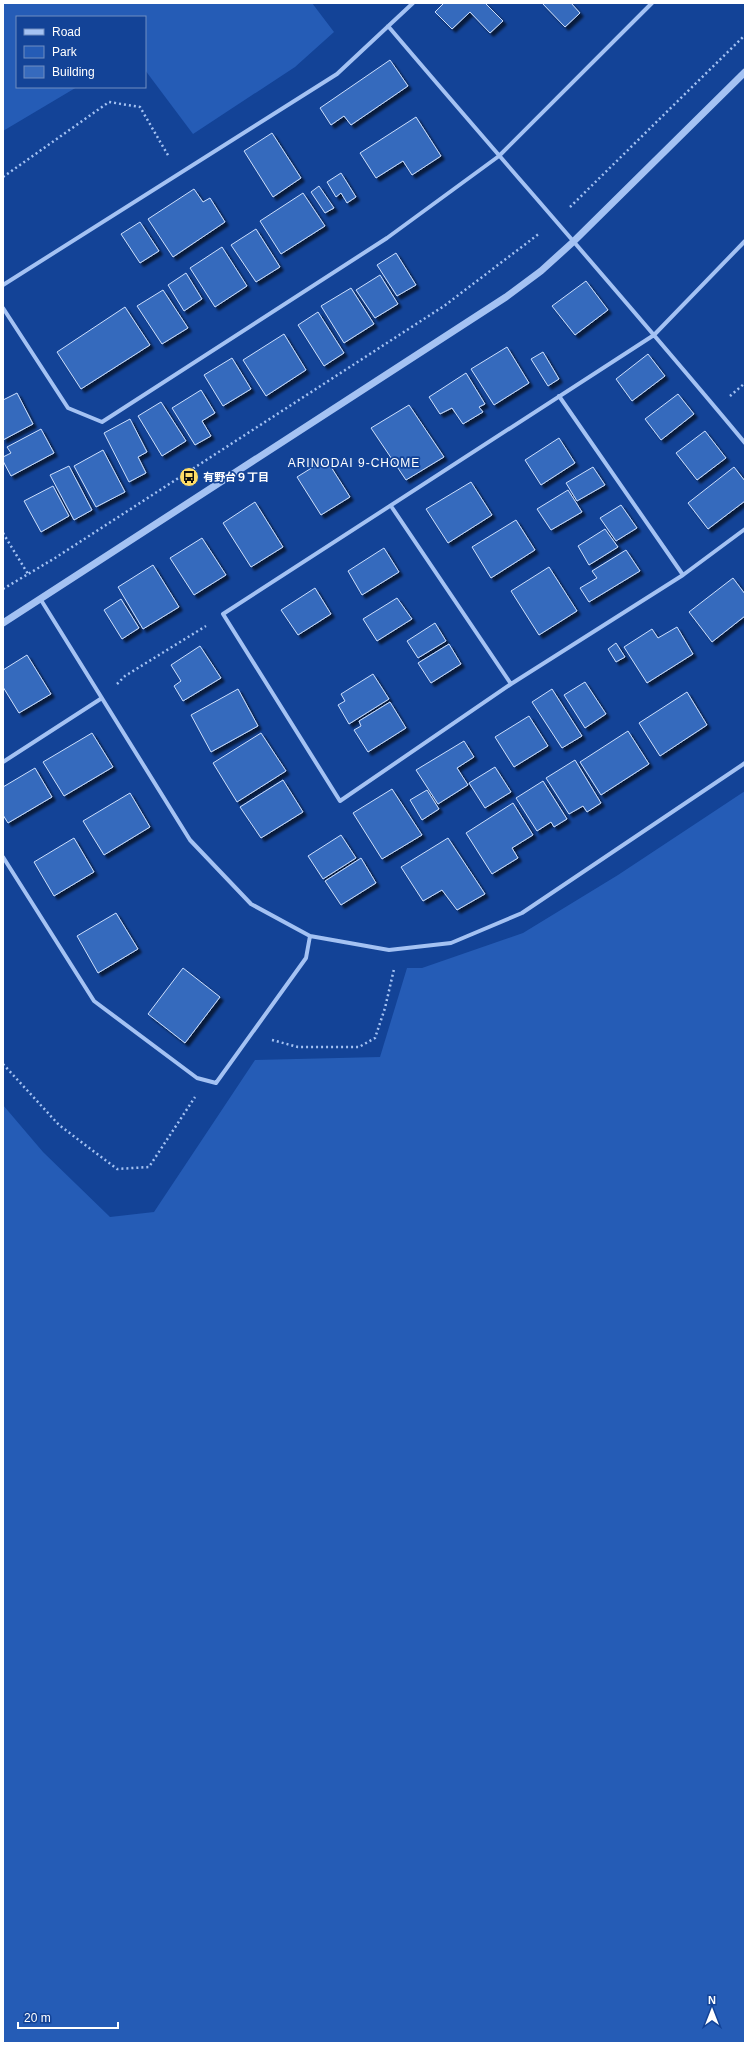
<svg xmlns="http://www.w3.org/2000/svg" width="748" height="2046" viewBox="0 0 748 2046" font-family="Arial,'Noto Sans JP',sans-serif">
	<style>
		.green { fill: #255cb6 }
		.building { fill: #366abd; stroke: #ccdffd; filter: url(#shadow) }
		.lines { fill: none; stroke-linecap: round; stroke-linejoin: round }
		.path { stroke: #a4c2f3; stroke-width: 2.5; stroke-dasharray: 2 3; stroke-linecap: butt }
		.minor { stroke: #a4c2f3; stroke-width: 4 }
		.tertiary { stroke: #a4c2f3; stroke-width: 7 }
		.labels { text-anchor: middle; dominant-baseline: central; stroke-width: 3.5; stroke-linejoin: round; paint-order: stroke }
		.poi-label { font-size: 11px; font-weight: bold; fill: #fff; stroke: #134397; text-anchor: start }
		.neighbourhood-label { font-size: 12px; letter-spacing: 1px; fill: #fff; stroke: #134397 }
	</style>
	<defs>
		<filter id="shadow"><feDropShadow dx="3.5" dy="3.5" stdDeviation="1" flood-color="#0009"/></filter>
	</defs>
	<rect width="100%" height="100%" fill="#134397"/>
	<path class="green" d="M3,3H312L334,32L295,67L193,134L145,70V17H17V87H77L3,131Z
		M745,791V2043H3V1105L43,1152L110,1217L154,1212L255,1060L380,1057L407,968H422L523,933L618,875Z"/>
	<path class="building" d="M444,3H485L503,21L490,33L470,12L452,29L435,12Z
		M542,3H571L580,13L565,27Z
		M390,60L408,86L351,125L344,116L331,125L320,108Z
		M416,117L441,156L412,175L403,161L376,178L360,153Z
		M272,133L301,178L273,197L244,151Z
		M341,173L356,197L347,203L341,193L336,197L327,182Z
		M319,186L334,208L325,213L311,192Z
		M194,189L203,202L210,198L225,222L173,257L148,219Z
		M303,193L325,226L281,254L260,221Z
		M140,222L159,251L140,263L121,234Z
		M256,229L280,267L256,282L231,245Z
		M222,247L247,286L215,307L190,268Z
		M396,253L416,285L397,296L377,265Z
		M186,273L202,299L184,311L168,285Z
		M380,275L398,304L375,318L356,290Z
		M586,281L608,310L575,335L552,306Z
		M351,288L374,324L344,343L321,306Z
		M163,290L188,328L162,344L137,306Z
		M125,307L150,345L81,389L57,352Z
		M318,312L344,353L324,366L298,325Z
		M284,334L306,370L266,396L243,360Z
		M507,347L529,383L494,405L471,369Z
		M543,352L559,379L548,386L531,359Z
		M648,354L665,376L632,401L616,379Z
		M232,358L251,389L223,406L204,375Z
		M466,373L485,404L479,407L483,412L463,424L452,408L440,414L429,397Z
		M201,390L215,413L202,421L211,436L195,445L172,408Z
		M17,393L33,424L3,440V400Z
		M678,394L694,414L661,440L645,419Z
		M161,402L186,441L162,456L138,416Z
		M409,405L444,457L406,480L371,428Z
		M130,419L147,452L138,457L146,473L129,482L104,433Z
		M41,429L54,453L11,476L3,461V457L11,453L7,447Z
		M705,431L726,458L697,480L676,453Z
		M559,438L575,463L541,485L525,460Z
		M103,450L125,492L96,507L74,466Z
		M326,459L350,497L321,515L297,477Z
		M69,466L92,510L74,520L50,475Z
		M593,467L605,485L577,501L566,483Z
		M734,467L745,481V501L708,529L688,503Z
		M471,482L492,515L448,543L426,509Z
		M53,486L69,516L41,532L24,501Z
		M568,490L582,512L551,530L537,509Z
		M255,502L283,547L251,567L223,523Z
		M621,505L637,528L616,541L600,518Z
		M516,520L535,550L491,578L472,547Z
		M605,529L618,547L589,565L578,546Z
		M202,538L226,575L194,595L170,558Z
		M384,548L399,572L362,595L348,571Z
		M626,550L640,571L589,602L580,588L597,578L592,571Z
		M153,565L179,607L143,629L118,587Z
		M549,567L577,611L539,635L511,591Z
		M733,578L745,594V616L712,642L689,612Z
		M315,588L331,614L298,635L281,610Z
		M397,598L412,619L377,641L363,619Z
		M121,599L139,628L122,639L104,610Z
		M435,623L446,641L418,658L407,641Z
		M677,627L693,654L647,683L624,647L652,629L658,638Z
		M616,643L625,657L616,662L608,649Z
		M449,644L461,664L431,683L418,663Z
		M200,646L221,678L183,701L174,686L181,681L171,665Z
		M27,655L51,694L19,713L3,687V670Z
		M373,674L389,699L349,724L338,705L345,701L341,694Z
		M585,682L606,714L585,728L564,695Z
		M238,689L258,726L211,752L191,715Z
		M552,689L582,736L562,748L532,702Z
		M687,692L707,725L660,756L639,723Z
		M390,702L406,728L368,752L354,730L361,726L359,721Z
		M529,716L548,746L514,767L495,737Z
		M628,731L649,764L601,795L580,762Z
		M92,733L113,767L64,796L43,762Z
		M261,733L286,771L237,802L213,763Z
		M464,741L474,757L457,768L468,785L438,804L416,770Z
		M575,760L601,803L587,812L583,806L569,814L546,778Z
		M495,767L511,792L485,808L469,783Z
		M35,768L52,797L8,823L3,815V787Z
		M283,780L303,812L261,838L240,807Z
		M543,781L567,819L554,827L551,822L537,831L516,798Z
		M392,789L422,835L382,859L353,813Z
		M427,790L439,809L422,820L410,800Z
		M130,793L150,827L104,855L83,821Z
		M513,803L533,835L512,848L518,858L492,874L466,833Z
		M341,835L356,858L323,879L308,856Z
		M74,838L94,872L54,896L34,862Z
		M448,838L485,894L457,910L442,890L423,901L401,867Z
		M361,858L376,883L341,905L325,881Z
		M116,913L138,949L98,973L77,936Z
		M183,968L220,997L185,1043L148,1014Z"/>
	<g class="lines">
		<path class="path" d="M3,177L109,102L140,107L169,157
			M570,207L745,35
			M730,396L745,383
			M3,533L28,574
			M3,589L55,558L444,306L540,233
			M117,684L125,676L206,626
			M272,1040L298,1047H359L375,1038L385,1008L394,969
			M3,1064L59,1125L117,1169L149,1167L195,1097"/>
		<path class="minor" d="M388,26C506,165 628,302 745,443
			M745,241L654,335L223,614L340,801L511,684L683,575L745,529
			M3,285L337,74L413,3
			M3,308L68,408L102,422L387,238L499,156L652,3
			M559,396L683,575
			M391,506L511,684
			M41,600L190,840L251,904L310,936L389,950L451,943L522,913L745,763
			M3,762L102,698
			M3,857L94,1001L197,1078L216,1083L306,958L310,936"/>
		<path class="tertiary" d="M3,623L506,297L541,271L573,242L745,72"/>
	</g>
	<defs>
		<symbol id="bus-disc" viewBox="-11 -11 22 22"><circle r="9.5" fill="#fd6" stroke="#134397"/><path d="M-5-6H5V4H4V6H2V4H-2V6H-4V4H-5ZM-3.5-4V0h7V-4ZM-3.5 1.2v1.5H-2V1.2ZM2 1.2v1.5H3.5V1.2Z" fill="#111"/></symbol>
	</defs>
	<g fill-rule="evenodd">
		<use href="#bus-disc" x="178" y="466" width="22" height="22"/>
	</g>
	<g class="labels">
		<g class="poi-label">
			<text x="203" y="477">有野台９丁目</text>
		</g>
		<g class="neighbourhood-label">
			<text x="354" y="463">ARINODAI 9-CHOME</text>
		</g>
	</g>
	<rect width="748" height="2046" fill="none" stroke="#ffffff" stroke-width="8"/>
	<rect x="16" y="16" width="130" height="72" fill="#134397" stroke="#718ec1"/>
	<rect x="24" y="29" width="20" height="6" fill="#a4c2f3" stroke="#718ec1"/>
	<text x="52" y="36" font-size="12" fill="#ffffff">Road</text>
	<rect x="24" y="46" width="20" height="12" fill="#255cb6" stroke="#718ec1"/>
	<text x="52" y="56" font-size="12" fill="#ffffff">Park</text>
	<rect x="24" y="66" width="20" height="12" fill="#366abd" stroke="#718ec1"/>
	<text x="52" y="76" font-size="12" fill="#ffffff">Building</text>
	<g transform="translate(712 2010)" stroke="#134397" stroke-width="3" paint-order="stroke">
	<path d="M0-3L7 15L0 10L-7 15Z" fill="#ffffff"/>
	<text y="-6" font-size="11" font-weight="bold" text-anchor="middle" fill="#ffffff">N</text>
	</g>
	<path d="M18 2022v6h100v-6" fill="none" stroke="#ffffff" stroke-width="2"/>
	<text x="24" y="2022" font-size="12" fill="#ffffff" stroke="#134397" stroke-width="3" paint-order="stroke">20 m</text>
</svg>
